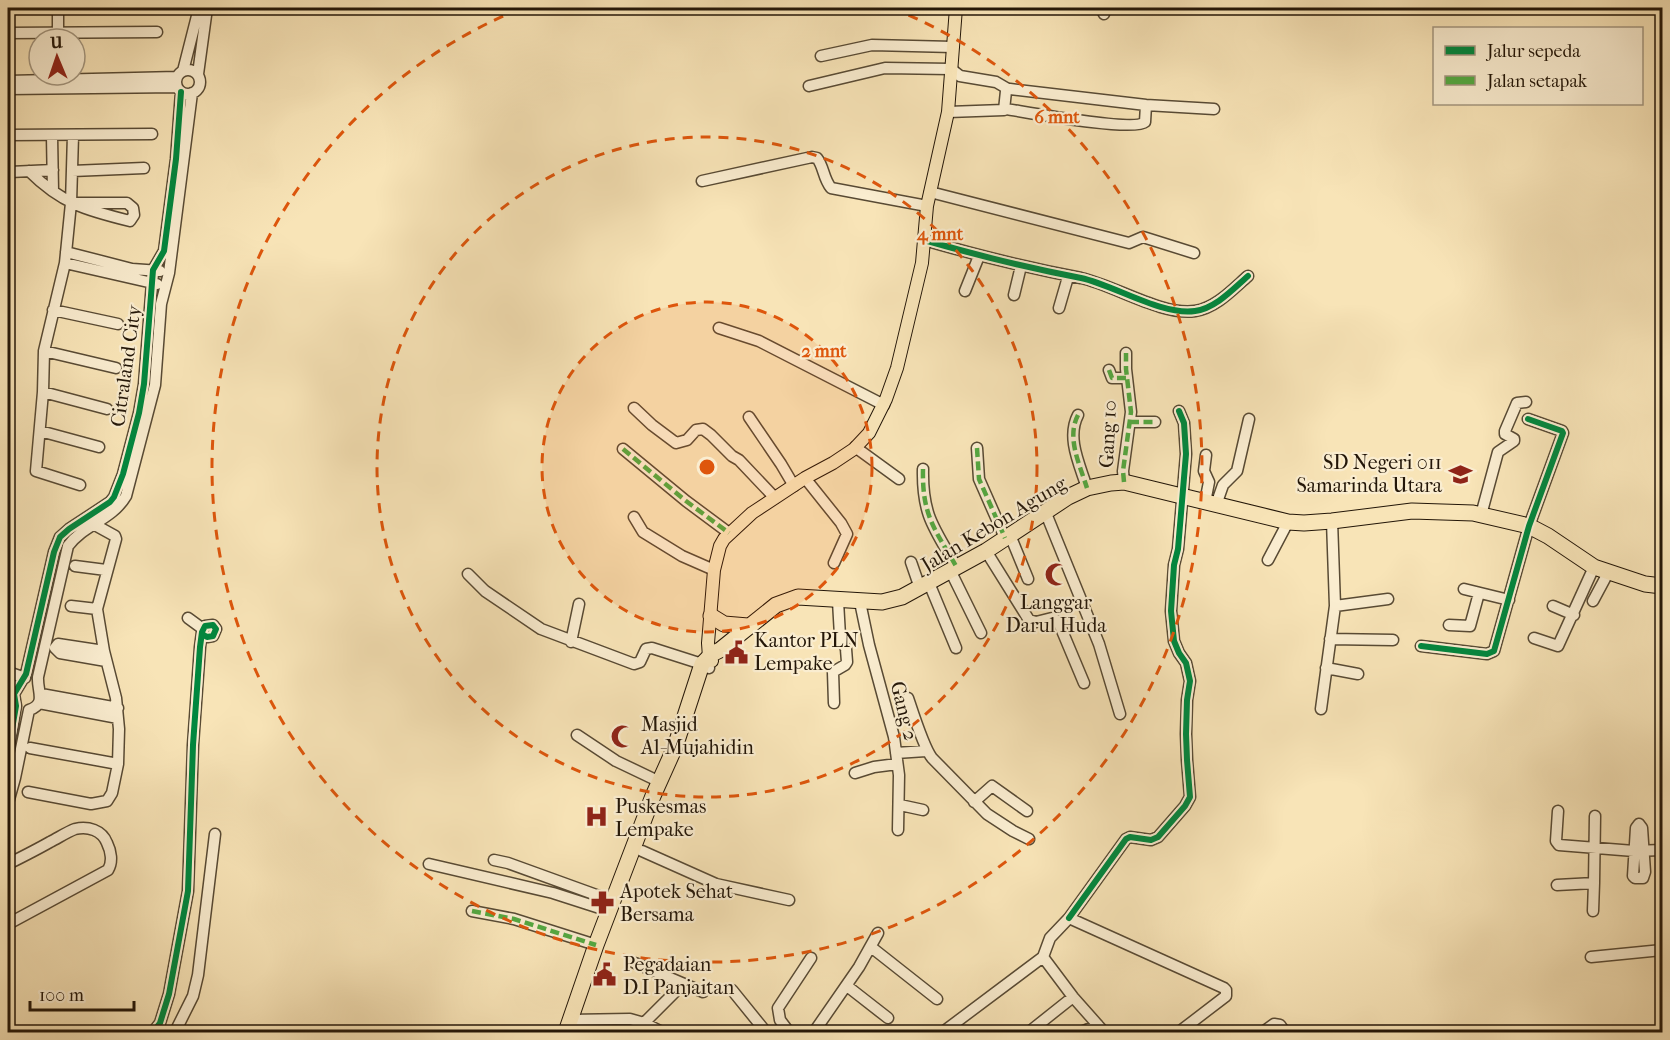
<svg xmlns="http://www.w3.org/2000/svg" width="1670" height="1040" viewBox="0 0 1670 1040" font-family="'IM FELL French Canon',serif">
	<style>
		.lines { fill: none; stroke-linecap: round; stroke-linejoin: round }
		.minor-casing { stroke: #584a34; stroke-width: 13 }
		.major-casing { stroke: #231608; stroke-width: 14 }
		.highway-casing { stroke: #231608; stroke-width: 17 }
		.minor { stroke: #faedd0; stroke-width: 10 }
		.major { stroke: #f8e4b7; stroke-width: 12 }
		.highway { stroke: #f8e4b7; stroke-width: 15 }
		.quiet { stroke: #53a941; stroke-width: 4.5; stroke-dasharray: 9 4.5; stroke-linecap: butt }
		.cycleway-casing { stroke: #faedd0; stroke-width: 10 }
		.cycleway { stroke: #00873e; stroke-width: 6 }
		.ring { fill: none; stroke: #de560c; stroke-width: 3; stroke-dasharray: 10 8 }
		.labels { text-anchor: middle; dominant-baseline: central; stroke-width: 4.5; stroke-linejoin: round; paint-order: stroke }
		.street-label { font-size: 20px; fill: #231608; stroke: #faedd0 }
		.poi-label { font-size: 20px; fill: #231608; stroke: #faedd0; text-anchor: start }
		.centre { fill: #de560c; stroke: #faedd0; stroke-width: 3 }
		.ring-label { font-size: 18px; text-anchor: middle; font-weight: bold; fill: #de560c; stroke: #faedd0; stroke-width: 4.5; stroke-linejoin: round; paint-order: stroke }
	</style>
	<rect width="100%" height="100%" fill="#f8e4b7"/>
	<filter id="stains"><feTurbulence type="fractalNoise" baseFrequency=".00333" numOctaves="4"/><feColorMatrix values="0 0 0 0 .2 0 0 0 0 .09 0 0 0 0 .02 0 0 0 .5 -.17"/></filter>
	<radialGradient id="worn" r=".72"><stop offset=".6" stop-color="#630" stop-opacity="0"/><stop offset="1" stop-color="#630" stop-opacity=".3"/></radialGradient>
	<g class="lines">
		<defs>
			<path id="minor" d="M58,8V32
				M1101,8L1104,14
				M8,33L157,32
				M821,56L872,45L953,47
				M176 82a12 12 0 1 1 24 0a12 12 0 1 1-24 0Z
				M183,71L199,8
				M198,74L207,8
				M8,81L177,77
				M809,86L885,68L951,69L960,76L996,82L1008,89
				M8,89L177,87
				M1006,109C1026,112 1134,132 1145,122L1146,105
				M948,112L1004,110L1006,91L1010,89L1146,105L1214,109
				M8,135L152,134
				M73,135L71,203L65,263L44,351L43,392L36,471L80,485
				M52,136L53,191
				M29,171C62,204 86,210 130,221L134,215L133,208L127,203H71
				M72,171L144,168
				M10,172L53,170
				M702,181L812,157L817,158C824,167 823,178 831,188L927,206
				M930,192L1129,243L1143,237L1194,253
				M924,240C976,255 1028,268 1081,278C1114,285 1162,316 1195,311C1216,308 1233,289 1248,276
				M66,252L132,269L160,271
				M65,263L157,284
				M965,291L979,256
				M1014,295L1021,266
				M1059,308L1068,277
				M53,310L118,324
				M719,328L759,341L884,405
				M44,351L116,368
				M1109,370L1112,378H1127
				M43,392L107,409
				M634,408L652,425L676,443L687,440L696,430L703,429L711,435L732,456L739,460L775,498
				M1078,415C1066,438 1080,465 1087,488
				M749,417L781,464L794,486
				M1130,422H1155
				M40,431L99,447
				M855,447L899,479
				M977,448L979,479L1005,538
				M623,449L686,501L729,533
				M923,469C922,515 934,528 956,566
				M805,478L841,523L847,534L834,563
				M1124,482L1123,471L1131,412L1126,369V353
				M1205,502L1209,482L1204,471L1206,455
				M1216,505L1223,485L1237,471L1249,419
				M1045,511L1099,644L1120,714
				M1481,515L1498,452L1514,441V439L1505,434V431L1517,403L1526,402
				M634,517L643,532L682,556L714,570
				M1010,535L1028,579
				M986,551L1029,620L1036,622L1052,618L1058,621L1084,683
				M1268,560L1288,522
				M911,562L920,588
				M75,566L106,570
				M950,570L981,633
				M468,574L485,591L541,629L634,664L640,662L646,649L652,648L702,664L709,668
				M929,583L956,648
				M1464,589L1509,600
				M1593,601L1608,573
				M860,602L869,645L894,737L899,775L898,830
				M71,606L97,609
				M1335,606L1388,599
				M1553,606L1574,615
				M188,618L203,629
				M1449,625L1470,626L1479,593
				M1534,638L1558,646L1594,567
				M1330,639L1393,640
				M571,642L579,604
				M1421,646L1487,654L1494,651L1529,526L1563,433L1562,431L1528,419
				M104,651L58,644L55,648L60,653L106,661
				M1326,668L1358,674
				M8,672L25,678
				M41,694L118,708
				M908,698C913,713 924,748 932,758L987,814L1013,831L1029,839
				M39,703L118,718
				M834,703L833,672L845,665L847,662L846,649L840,636L838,601
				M1321,709L1335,606L1332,521
				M29,710C47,704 37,691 38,677L68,546C83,525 112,520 126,496L155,385L161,304L169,273L192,93
				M577,735L616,761L660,782
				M30,748L118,764
				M8,752L16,706L14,694L26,674L54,552L60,537L69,529L110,502L114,497L123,474L139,413L144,384L153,270L164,251L176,159L181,92
				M896,753L926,751
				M855,773L874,767L897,764
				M28,792L91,804L107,801L112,793L118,764L119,729L116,698L104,651L97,609L116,539L115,536L95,525
				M974,802L992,786L1027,811
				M8,803L15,778L29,710
				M900,805L923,810
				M1558,811L1556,841L1559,845L1634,851L1662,850
				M1639,824L1642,828L1645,872L1643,878H1635L1633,876L1636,828Z
				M642,851L716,884L789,900
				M494,860L508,863L613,901
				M8,864C22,857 36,850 50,842C58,838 67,832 75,829C88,826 102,830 107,843C111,851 113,862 108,870L8,924
				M429,864L553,893L609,911
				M1557,885L1594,883L1595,816
				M472,911L514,919L596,945
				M1593,911L1594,883
				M1069,918L1126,839L1130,837L1151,840L1158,837L1185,806L1190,797L1187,760L1186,734L1187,700L1190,681L1186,663L1179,653L1174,641L1171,611L1174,565L1178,549L1186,454L1184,423L1179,411
				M871,947L937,999
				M1591,957L1662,950
				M635,963L703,992
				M847,986L888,1018
				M732,990L766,1032
				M569,1020L630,1019L644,1023L662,1032
				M644,1023L683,984
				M153,1032L160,1023L169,994L188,891L193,745L200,647L202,632L205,626L213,625L216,629L213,636L207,637L202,634
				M175,1032L193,996L198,975L215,834
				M789,1032L780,1020L778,1008L811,958
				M814,1032L859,967L878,933
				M943,1032L1043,957
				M1029,1032L1073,997
				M1081,1032L1098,1025
				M1104,1032L1073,997L1043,957L1050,938L1069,918L1224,988L1226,990V996L1179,1032
				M1263,1032L1274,1024L1280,1025L1285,1032"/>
			<path id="major" d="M712,661L709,657L708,643L714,570L720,546L724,539L752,513L805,478L833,463L854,449L869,433L886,399L897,368L922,263L927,206L948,112L956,8"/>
			<path id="highway" d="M711,616L724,624L748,626
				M566,1032L596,945L653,796L675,747L702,664L712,654L720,650L776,605L798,597L882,602L902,597L986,551L1068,497L1087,488L1111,483L1124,482L1288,522L1304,523L1332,521L1412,511L1473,513L1529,526L1548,536L1594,567L1645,584L1662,586"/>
		</defs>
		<use href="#minor" class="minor-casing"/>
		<use href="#major" class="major-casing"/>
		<use href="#highway" class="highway-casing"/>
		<use href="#minor" class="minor"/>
		<use href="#major" class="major"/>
		<use href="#highway" class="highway"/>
		<path class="quiet" d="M1109,370L1112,378H1127
			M1078,415C1066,438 1080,465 1087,488
			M1130,422H1155
			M977,448L979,479L1005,538
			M623,449L686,501L729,533
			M923,469C922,515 934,528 956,566
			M1124,482L1123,471L1131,412L1126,369V353
			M472,911L514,919L596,945"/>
		<defs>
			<path id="cycleway" d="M924,240C976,255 1028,268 1081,278C1114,285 1162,316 1195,311C1216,308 1233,289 1248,276
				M1421,646L1487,654L1494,651L1529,526L1563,433L1562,431L1528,419
				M8,752L16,706L14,694L26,674L54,552L60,537L69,529L110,502L114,497L123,474L139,413L144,384L153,270L164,251L176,159L181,92
				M1069,918L1126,839L1130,837L1151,840L1158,837L1185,806L1190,797L1187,760L1186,734L1187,700L1190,681L1186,663L1179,653L1174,641L1171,611L1174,565L1178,549L1186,454L1184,423L1179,411
				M153,1032L160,1023L169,994L188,891L193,745L200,647L202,632L205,626L213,625L216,629L213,636L207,637L202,634"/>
		</defs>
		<use href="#cycleway" class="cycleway-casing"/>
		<use href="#cycleway" class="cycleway"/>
	</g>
	<circle cx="707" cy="467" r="165" fill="#de560c" fill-opacity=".12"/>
	<g class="ring">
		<circle cx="707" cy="467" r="165"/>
		<circle cx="707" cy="467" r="330"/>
		<path d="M892 8A495 495 0 1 1 522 8"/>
	</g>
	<defs>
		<symbol id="school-bare" viewBox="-9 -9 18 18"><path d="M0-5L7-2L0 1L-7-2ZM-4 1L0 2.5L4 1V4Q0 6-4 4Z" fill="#8f2418" stroke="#faedd0" stroke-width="2.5" paint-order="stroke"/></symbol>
		<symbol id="mosque-bare" viewBox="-9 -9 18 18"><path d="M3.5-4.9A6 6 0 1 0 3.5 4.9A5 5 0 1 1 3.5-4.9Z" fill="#8f2418" stroke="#faedd0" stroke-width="2.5" paint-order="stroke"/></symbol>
		<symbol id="civic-bare" viewBox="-9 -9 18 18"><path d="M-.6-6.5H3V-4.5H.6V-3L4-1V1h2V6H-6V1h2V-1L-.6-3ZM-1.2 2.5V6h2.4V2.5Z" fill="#8f2418" stroke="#faedd0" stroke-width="2.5" paint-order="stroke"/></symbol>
		<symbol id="hospital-bare" viewBox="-9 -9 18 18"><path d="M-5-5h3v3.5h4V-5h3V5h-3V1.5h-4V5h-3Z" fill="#8f2418" stroke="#faedd0" stroke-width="2.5" paint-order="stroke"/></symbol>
		<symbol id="pharmacy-bare" viewBox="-9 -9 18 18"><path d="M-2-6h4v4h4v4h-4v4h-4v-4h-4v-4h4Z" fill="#8f2418" stroke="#faedd0" stroke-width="2.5" paint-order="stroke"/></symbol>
	</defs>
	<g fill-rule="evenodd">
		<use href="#school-bare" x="1444" y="458" width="33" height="33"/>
		<use href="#mosque-bare" x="1040" y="558" width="33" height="33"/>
		<use href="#civic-bare" x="720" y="636" width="33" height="33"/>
		<use href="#mosque-bare" x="606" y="720" width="33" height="33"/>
		<use href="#hospital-bare" x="580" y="800" width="33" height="33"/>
		<use href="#pharmacy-bare" x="586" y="886" width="33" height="33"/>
		<use href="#civic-bare" x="588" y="958" width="33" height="33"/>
	</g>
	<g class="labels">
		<g class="street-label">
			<text transform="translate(126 366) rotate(-82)">Citraland City</text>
			<text transform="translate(1108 434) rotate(-87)">Gang 10</text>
			<text transform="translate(994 524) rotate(-31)">Jalan Kebon Agung</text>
			<text transform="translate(904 711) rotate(76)">Gang 2</text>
		</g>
		<g class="poi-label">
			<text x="1442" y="462" text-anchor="end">SD Negeri 011<tspan x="1442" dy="23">Samarinda Utara</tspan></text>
			<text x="1056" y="602" text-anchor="middle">Langgar<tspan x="1056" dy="23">Darul Huda</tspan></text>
			<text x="754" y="640">Kantor PLN<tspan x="754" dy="23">Lempake</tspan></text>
			<text x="641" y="724">Masjid<tspan x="641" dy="23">Al-Mujahidin</tspan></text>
			<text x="615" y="806">Puskesmas<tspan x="615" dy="23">Lempake</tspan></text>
			<text x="620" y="891">Apotek Sehat<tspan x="620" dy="23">Bersama</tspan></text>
			<text x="623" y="964">Pegadaian<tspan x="623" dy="23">D.I Panjaitan</tspan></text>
		</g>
	</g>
	<circle cx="707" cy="467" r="9" class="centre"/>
	<g class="ring-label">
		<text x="1057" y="123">6 mnt</text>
		<text x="940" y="240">4 mnt</text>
		<text x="824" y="357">2 mnt</text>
	</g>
	<rect width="1670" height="1040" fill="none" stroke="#f8e4b7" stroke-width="30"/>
	<rect x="9" y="9" width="1652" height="1022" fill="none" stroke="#231608" stroke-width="3"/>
	<rect x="15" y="15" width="1640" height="1010" fill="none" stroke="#231608" stroke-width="1.5"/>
	<rect x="1433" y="27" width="210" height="78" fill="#faedd0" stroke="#a49780" stroke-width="1.5"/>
	<rect x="1445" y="46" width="30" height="9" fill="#00873e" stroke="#a49780" stroke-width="1.5"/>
	<text x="1487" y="57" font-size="18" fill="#231608">Jalur sepeda</text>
	<rect x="1445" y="76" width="30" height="9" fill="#53a941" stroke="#a49780" stroke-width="1.5"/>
	<text x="1487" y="87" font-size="18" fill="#231608">Jalan setapak</text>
	<g transform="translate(57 57) rotate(358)"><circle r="28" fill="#faedd0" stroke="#a49780" stroke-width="1.5"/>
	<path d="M0-4.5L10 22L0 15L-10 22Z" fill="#8f2418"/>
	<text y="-9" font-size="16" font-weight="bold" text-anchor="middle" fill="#231608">U</text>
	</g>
	<path d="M30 1001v9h104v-9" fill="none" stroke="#231608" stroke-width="3"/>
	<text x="39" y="1001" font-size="18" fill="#231608" stroke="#faedd0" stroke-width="4.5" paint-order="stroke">100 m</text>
	<rect width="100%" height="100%" filter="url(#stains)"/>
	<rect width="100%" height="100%" fill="url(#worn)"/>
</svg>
